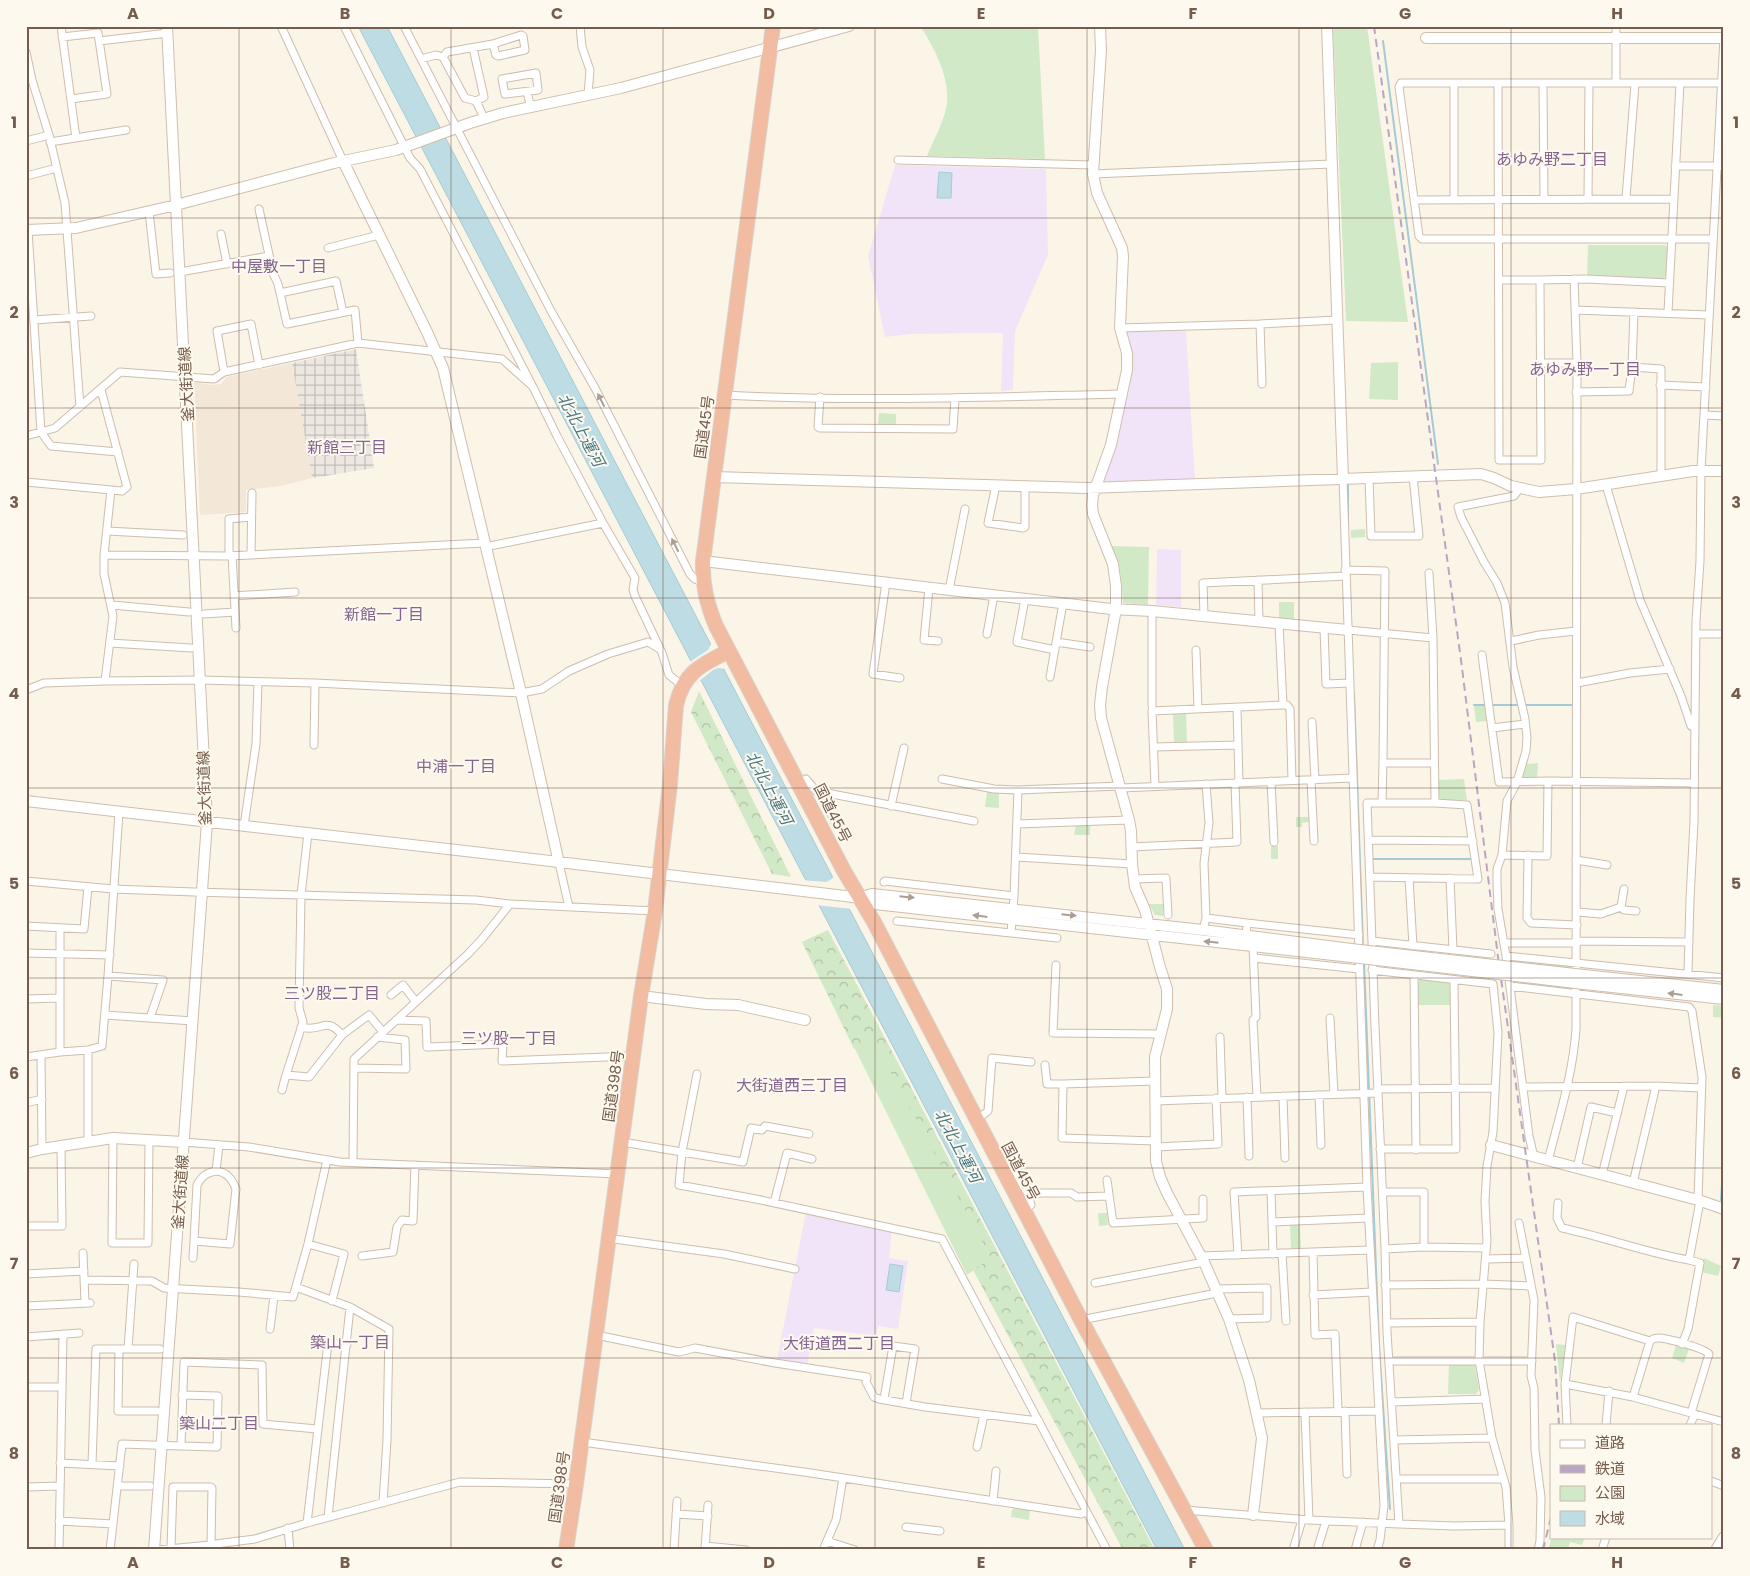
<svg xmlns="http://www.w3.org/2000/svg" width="1750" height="1576" viewBox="0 0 1750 1576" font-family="Poppins,'Noto Sans JP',sans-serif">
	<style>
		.residential { fill: #f3e7d7 }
		.industrial { fill: url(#industrial-grid) }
		.education { fill: #f2e4f8 }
		.green { fill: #d2e9c7 }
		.forest { fill: url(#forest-crowns) }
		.water { fill: #bddce4; stroke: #a4cbd5 }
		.pier { fill: #fbf5e8 }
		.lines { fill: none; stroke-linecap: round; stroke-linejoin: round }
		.stream { stroke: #a4cbd5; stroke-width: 2 }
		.street-casing { stroke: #cdbdae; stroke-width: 9 }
		.secondary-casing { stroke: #cfbeac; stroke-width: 12 }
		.highway-casing { stroke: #d8d2cd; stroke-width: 16 }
		.street { stroke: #fff; stroke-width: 7 }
		.secondary { stroke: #fff; stroke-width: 10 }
		.highway { stroke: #f2bca2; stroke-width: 14 }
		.rail { stroke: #b9a6c5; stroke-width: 2; stroke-dasharray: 8 5; stroke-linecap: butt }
		.secondary-bridge-casing { stroke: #cfbeac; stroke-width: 12; stroke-linecap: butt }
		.secondary-bridge { stroke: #fff; stroke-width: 10 }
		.oneway { fill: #ac9e94 }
		.grid { fill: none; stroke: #745d4d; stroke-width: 1; stroke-opacity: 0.55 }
		.labels { text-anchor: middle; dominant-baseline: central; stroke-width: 4; stroke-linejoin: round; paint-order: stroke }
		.street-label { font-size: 15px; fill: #745d4d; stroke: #fef9ee }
		.neighbourhood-label { font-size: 16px; fill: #846590; stroke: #fef9ee }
		.water-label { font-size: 16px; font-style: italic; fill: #477886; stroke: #fef9ee }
		.neatline { fill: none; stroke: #745d4d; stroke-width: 2 }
		.grid-label { font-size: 16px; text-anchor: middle; font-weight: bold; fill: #745d4d }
	</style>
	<defs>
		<pattern id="industrial-grid" width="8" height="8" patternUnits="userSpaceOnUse" patternTransform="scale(1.25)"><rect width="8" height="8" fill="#ece7e1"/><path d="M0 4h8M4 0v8" fill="none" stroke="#c4beb9"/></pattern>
		<pattern id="forest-crowns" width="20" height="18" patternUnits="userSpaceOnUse" patternTransform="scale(1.25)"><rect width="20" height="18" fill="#d2e9c7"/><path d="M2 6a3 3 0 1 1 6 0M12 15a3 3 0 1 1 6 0" fill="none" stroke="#afc0a4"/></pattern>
	</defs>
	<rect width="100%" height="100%" fill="#fbf5e8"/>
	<path class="residential" d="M292,363L312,478L281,486L246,490V512L200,515L194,382L213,385L221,384L227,377Z"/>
	<path class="industrial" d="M356,349L374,468L312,478L292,363Z"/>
	<path class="education" d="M895,165L1046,169L1048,255L1015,331L1013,390L1001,391L1003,333L911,334L885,337L868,256Z
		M1126,331H1186L1195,480L1103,482L1129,392L1132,356Z
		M1157,549L1181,550V607L1156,605Z
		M806,1212L892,1230L889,1258L908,1261L898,1329L878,1326L876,1336L814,1328L807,1366L777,1360Z"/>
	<path class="green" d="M920,26H1038L1045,159L927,156C933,141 942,125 946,109C952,82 935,48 920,26Z
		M1333,26H1367L1408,322L1346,321Z
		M1588,245H1665L1668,248L1666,276L1663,279L1587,277Z
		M1398,362V400L1369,399L1371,363Z
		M879,413L896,414V425H878Z
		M1365,529V537L1351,538V530Z
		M1112,546L1149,547L1148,605L1123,603L1121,575Z
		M1279,602H1294V620L1279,618Z
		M1474,706H1485L1487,721L1476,722Z
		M1186,713L1187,743H1174L1173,714Z
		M1538,763L1537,778H1524L1522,775L1526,764Z
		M1464,779L1467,800H1441L1437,795V780Z
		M987,792L999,793V808L985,807Z
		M815,793L836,797L832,827Z
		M1296,817H1310V820L1308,822L1302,823V827H1296Z
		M1076,825H1090V835H1074Z
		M1271,846H1278V859H1271Z
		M1149,904H1163V916L1155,915Z
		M819,934L991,1258L967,1275L802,942Z
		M1510,959L1572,966V990L1512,984Z
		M1421,979L1449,983L1452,986L1453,1005H1418V983Z
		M1713,1005L1724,1006V1018L1713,1017Z
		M1098,1213H1107L1108,1225L1099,1226Z
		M1300,1224L1301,1248L1291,1249L1290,1225Z
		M1704,1258L1721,1266L1718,1276L1701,1272Z
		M1556,1344L1566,1345L1560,1382Z
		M1676,1345L1689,1349L1684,1363L1672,1358Z
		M1449,1363H1472L1475,1365L1479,1390L1476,1394H1448Z
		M1015,1507L1030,1509L1029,1520L1011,1517L1012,1510Z
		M1552,1537H1585L1582,1545L1570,1542L1568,1550H1548Z"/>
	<path class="forest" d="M699,691L791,877L772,874L691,712Z
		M828,930L1155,1550H1123L973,1270L991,1258L873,1040L854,1049L802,942Z"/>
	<path class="water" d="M358,26H387L1185,1550H1157Z
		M939,172L952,173L951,198H937Z
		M890,1264L903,1266L899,1292L886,1290Z"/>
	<path class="pier" d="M712,642L726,669L718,668L713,670L698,682L688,663L708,650Z
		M834,875L852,909L815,905L802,880L826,882L832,879Z"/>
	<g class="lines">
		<path class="stream" d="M1383,41L1438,464
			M1348,485V540
			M1354,694L1363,947
			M1474,705H1486
			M1490,705H1573
			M1372,859H1473
			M1364,962L1379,1346L1390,1509
			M1721,1200L1724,1152"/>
		<defs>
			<path id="street" d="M61,26L76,138
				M281,26L343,161
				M344,26L410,158L420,169L533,387L557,436L603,523L635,578L633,590L635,596L662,653L669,675L683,686
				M404,26L551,311L595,388L690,574L695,579L703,582
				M580,26L582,47L590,70L588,95
				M62,37L98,33L107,94L71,99
				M99,41L168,33
				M473,48L484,97L476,101L465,98L443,57L447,52L493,44L521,35L523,36L525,50L498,56L496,55L493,44
				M26,52L32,80L49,135L65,203L80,407
				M421,59L436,55L443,57
				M536,73L538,90L505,94L502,79Z
				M1498,83L1499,460H1541L1540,280H1499
				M1543,83L1544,199
				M1616,83V26
				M527,92L531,108
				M476,101L484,118
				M26,141L49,135
				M50,142L126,130
				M898,160L1093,165
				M1675,166H1724
				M1093,174L1332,164
				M26,176L57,168
				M1626,198L1635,84
				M1588,199L1589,83
				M1414,200L1674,199
				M1454,200V83
				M259,209L273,273L278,284L287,324L355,310L358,343
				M149,212L156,274L170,273
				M28,230L41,432L51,446L118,452
				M221,234L227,264
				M1713,239H1422L1419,236L1399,87L1401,83H1722
				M328,248L379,235
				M180,272L269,256
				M1540,280L1586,279L1669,283
				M280,293L336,281L343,312
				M1575,310L1709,315
				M1668,312L1680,83
				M34,320L91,316
				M1260,324L1262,384
				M1120,328L1260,324L1337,320
				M1540,363H1577
				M1632,367L1661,369V476
				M224,372L217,331L251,324L259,365
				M1660,385L1706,387
				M1576,392L1629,391L1632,367L1634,312
				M725,395C857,402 990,397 1122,394
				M820,397L818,427L820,428L953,429L955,398
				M1704,415L1724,416
				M26,436L55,428L120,372L214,379L224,372L358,343L502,359L531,385
				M1369,478L1371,536H1419L1413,476
				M1343,479L1367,1187L1384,1506L1380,1540L1377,1550
				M26,482L122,491L127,487L101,390
				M996,485L988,523L1023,528L1025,527V485
				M1606,485L1640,600L1681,696L1691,726H1694
				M1520,488L1514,496L1458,507L1461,517L1484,562L1497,583L1505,603L1513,667L1525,719L1527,738L1526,751L1517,782L1507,801L1502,855L1497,869V883L1498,909L1506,956L1529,1136L1534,1157
				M107,531L183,535
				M485,547L603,523
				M104,555L229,556L484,543
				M232,555L236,628
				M251,555L252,493
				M229,556V519L251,517
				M1345,570L1385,571L1383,763
				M1258,580L1259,622
				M886,582L873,674L900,678
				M929,588L924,640L938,641
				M949,590L965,509
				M234,596L295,592
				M1025,599L1017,642L1055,650
				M112,605L189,612
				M1152,611V706
				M204,614L235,612
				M1204,616L1203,583L1346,576
				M1279,624L1283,705
				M1324,628L1326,684L1350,683
				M1348,630L1433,638L1429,573
				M987,634L994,595
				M1697,634H1724
				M1433,638L1435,803
				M1511,641L1539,635L1576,631
				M1056,642L1090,647
				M110,643L191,648
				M1196,650L1198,709
				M1482,655L1499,782L1548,781L1694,783
				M1050,677L1063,603
				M105,681L113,616L104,574V555L111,490
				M1577,683L1630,673L1670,669
				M26,690L44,683L105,681L200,680L315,683L521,693L542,689L569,671L608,654L648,642L658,648
				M1237,708L1239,783
				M1312,722L1315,780
				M1492,728L1525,724
				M314,745L315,683
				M1154,747L1238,745
				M942,779L994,789L1018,790L1120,786
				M1311,780L1314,841
				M1271,781L1274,842
				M799,783L806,779L816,791L974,821
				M1155,786L1152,711L1283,705H1287L1290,709L1292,780
				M1121,788L1352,778
				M1382,803L1383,763H1434
				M891,806L904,748
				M1017,824L1129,820
				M244,826L256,744L258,682
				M308,833L301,895L299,1008L303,1022L286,1075L309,1077L342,1035
				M1369,840L1473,841
				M1131,847L1237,842L1235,783
				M1502,855L1547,856L1548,781
				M1528,855L1527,918L1531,923L1577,925
				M1016,857L1132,864
				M1576,860L1607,865
				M559,863L569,907
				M1409,878L1413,946
				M1450,878L1453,950
				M1133,879L1166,878L1168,915
				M26,881L113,889L194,892L476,900L510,904L655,911
				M884,882L885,881L1014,896
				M1621,907L1624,910L1636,911
				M1577,912L1601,914L1621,907L1624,889
				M1206,918L1247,923
				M897,921L1011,933L1014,896L1018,790
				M26,926L84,929L88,887
				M60,928V1052L88,1050L102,1046L108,976L119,812
				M1203,930L1206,918L1204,863L1209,823L1206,784
				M1011,933L1057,938
				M1246,937L1247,923L1359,935
				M1372,941L1491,954
				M1577,941L1689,942
				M1504,943H1577
				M1253,946L1256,1017L1253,1020L1257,1097
				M26,953L110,955
				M1506,956L1724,978
				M1254,958L1359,969
				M1056,965L1053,1033L1160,1034
				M1372,970L1493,984L1498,1033L1493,1132L1487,1166L1485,1201L1487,1240L1480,1322L1479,1360L1492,1438L1506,1487L1509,1525L1454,1526L1399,1524
				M1688,974L1690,899L1694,822L1696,621L1700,561L1701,471L1724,37
				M1414,975L1416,1150
				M108,976L163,980L150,1018
				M1510,986L1689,1007L1692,1011L1702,1077L1698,1200
				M391,995L403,985L416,1002
				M26,999L59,998
				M105,1015L193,1021
				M1330,1018L1334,1094
				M396,1020L426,1021L427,1047L503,1044L502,1061L633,1056
				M301,1027C323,1033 325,1015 342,1035L369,1015L383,1032
				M1220,1037L1222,1098
				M88,1050V1141
				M41,1055L42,1149
				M26,1057L60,1052
				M1045,1065L1047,1084H1063L1155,1081
				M354,1068L406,1069L405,1040L377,1037
				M697,1074L682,1152L743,1162L751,1128L762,1130L765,1126L809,1134
				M1063,1084L1062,1138L1156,1141
				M1523,1087L1656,1086L1701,1088
				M1377,1089L1494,1088
				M282,1090L286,1075
				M1319,1095L1321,1145
				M1283,1096L1285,1158
				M1247,1097L1249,1156
				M1155,1101L1377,1093
				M26,1103L42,1099
				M976,1120L988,1111L992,1058L1031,1062
				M113,1138L112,1243H148L149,1140
				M183,1142L249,1147L340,1162L618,1174
				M622,1142L682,1152L679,1185L756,1199L942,1239L1107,1550
				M1156,1147L1218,1144L1216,1098
				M1380,1149H1456L1454,981
				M1548,1161C1559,1117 1573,1074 1576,1029L1577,363L1574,279
				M353,1162L354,1059L468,954L482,939L510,904
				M1000,1166L1008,1165L1028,1193H1071L1077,1197L1108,1196
				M1577,1168L1591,1107L1617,1113
				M216,1171C206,1173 202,1176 197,1185L194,1241L230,1244L236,1189C232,1179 227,1172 216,1171L219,1145
				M1602,1175L1624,1086
				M1107,1180L1113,1223L1203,1218V1199
				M1633,1183L1656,1086
				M1271,1191L1273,1254
				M1383,1192H1424V1247
				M774,1203L787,1153L812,1159
				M1558,1203L1557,1218L1562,1228C1605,1237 1646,1253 1689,1260L1700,1201
				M1023,1210L1031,1205L1028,1193
				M1272,1222L1369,1218
				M1519,1223L1534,1300L1531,1376L1534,1388L1535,1450L1541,1497L1540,1541L1538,1550
				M26,1226H62L61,1146
				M608,1240L614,1239L724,1254L795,1269
				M308,1244L344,1254L332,1301
				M1385,1249L1424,1247L1486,1248
				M1313,1252L1315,1335L1335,1334L1338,1411
				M83,1253L85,1303
				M1282,1253L1286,1321
				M1238,1255L1234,1192L1367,1187
				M362,1256L393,1252L397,1227L402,1220L413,1221L415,1165
				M1201,1256L1370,1250
				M193,1258L194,1241
				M1486,1259L1526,1258
				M26,1274L84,1271
				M85,1280L152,1281L164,1288L239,1292L293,1297L308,1244L327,1160
				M1095,1283L1204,1262
				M1385,1285L1484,1284L1530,1286
				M296,1287L350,1307L328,1517
				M1216,1289L1267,1288V1318L1229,1319
				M1313,1295L1372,1292
				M26,1306L90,1303
				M350,1307L389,1329L387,1440L383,1503
				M1081,1320L1217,1293
				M1387,1323L1480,1322
				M270,1329L274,1296
				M596,1335L679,1352L695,1348L775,1363L867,1377L866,1382L874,1397L879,1399L925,1407L1039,1421
				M26,1337L79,1333
				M1682,1344L1688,1329L1700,1263L1689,1260
				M119,1349L118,1411H157
				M128,1349L134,1264
				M1389,1361H1532
				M1565,1384L1633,1397L1724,1422
				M26,1387H62
				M1633,1397L1650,1341C1653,1339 1653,1338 1658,1338C1667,1338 1704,1348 1709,1354L1691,1413
				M884,1399L893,1346L915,1349L906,1403
				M1392,1402L1486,1399
				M1345,1411L1347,1474
				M1305,1412L1309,1520
				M1257,1413L1378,1411
				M1567,1425L1565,1384L1573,1317L1650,1341
				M1606,1425L1609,1391
				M1690,1425L1695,1414
				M1395,1440L1492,1438
				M582,1442L804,1472L1081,1514L1086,1511
				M181,1446L217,1447L218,1396L182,1395
				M977,1447L984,1415
				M60,1463L120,1466
				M92,1464L96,1349H160
				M1397,1479H1503
				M1711,1481L1724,1486
				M118,1486H150
				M26,1487L59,1486
				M993,1501L996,1471
				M1185,1510L1309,1520L1399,1524L1387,1332L1385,1249L1375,1026L1367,803H1435L1467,805L1478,879L1370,877
				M676,1514L708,1516
				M59,1521L113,1524
				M307,1523L328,1343L347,1345
				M906,1527L940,1531
				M288,1528L290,1550
				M827,1541L855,1550
				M705,1546L746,1550
				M171,1548L173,1487H210L212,1488L211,1544
				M59,1550L63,1334
				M110,1550L122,1444L181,1446L184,1362L262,1365L263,1424L317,1429
				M157,1550L200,1546
				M199,1550L200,1546L255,1539L307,1523L460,1482L576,1484
				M674,1550L677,1501
				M705,1550L708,1505
				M823,1550L836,1520L843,1478
				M1293,1550L1302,1520
				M1317,1550L1326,1521
				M1355,1550L1363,1522
				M1509,1550V1525
				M1602,1550L1606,1537"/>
			<path id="secondary" d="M1100,26L1101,50L1093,174L1097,193L1122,248L1123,256L1120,328L1127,353V370L1111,445L1093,495L1092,505L1093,514L1113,564L1116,586V609L1102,687L1100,705L1101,718L1129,820L1131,831L1132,864L1135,887L1145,910L1160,967L1167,989V1009L1155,1057L1156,1161L1160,1177L1167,1193L1204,1262L1229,1319L1249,1380L1262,1438L1253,1515
				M1327,26L1343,479
				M1426,38H1724
				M343,161L427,332L443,368L521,693L559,863
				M26,230L76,228L176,205L334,163L396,150L470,123L503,113L621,88L849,26
				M714,477L1087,488L1481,474L1494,478L1511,486L1539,492L1576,489L1693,471H1724
				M703,561L1111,609L1152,611L1348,630
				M26,801L474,852L845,896L859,898L875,904L1351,957
				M859,898L872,894L1203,930L1351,949
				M1584,975L1724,990
				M1584,984L1724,999
				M641,996L706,1004L738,1005L805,1020
				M1491,1145L1698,1200L1724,1209
				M26,1153L42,1149L113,1138L183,1142
				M154,1550L207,822L167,26
				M1716,1550L1724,1537"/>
			<path id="highway" d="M773,26L703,561C702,585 707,604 716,626L844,871L874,922L1081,1320L1206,1550
				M566,1550L576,1484L641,996L655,911L670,784L676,705C684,672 701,665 729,651"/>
		</defs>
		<use href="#street" class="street-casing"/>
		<use href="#secondary" class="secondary-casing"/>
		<use href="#highway" class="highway-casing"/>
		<use href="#street" class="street"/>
		<use href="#secondary" class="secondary"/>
		<use href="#highway" class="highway"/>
		<path class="rail" d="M1374,26L1461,660L1498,957L1555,1361L1559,1425
			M1543,1550L1551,1517"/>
		<defs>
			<path id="secondary-bridge" d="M1351,949L1584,975
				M1351,957L1584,984"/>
		</defs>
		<use href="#secondary-bridge" class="secondary-bridge-casing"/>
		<use href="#secondary-bridge" class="secondary-bridge"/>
	</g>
	<defs><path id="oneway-solid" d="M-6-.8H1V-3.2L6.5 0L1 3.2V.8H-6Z" transform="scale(1.25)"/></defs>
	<g class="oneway">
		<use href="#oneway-solid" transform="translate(601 400) rotate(-117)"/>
		<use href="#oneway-solid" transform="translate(675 545) rotate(-117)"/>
		<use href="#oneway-solid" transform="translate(907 897) rotate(6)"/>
		<use href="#oneway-solid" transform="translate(1069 915) rotate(6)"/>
		<use href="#oneway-solid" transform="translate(980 916) rotate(-173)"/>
		<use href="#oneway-solid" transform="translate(1211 942) rotate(-174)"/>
		<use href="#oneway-solid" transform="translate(1675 994) rotate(-173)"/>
	</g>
	<path class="grid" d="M239,26V1550M451,26V1550M663,26V1550M875,26V1550M1087,26V1550M1299,26V1550M1511,26V1550M26,218H1724M26,408H1724M26,598H1724M26,788H1724M26,978H1724M26,1168H1724M26,1358H1724"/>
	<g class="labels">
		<g class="street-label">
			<text transform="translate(186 384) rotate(-93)">釜大街道線</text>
			<text transform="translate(704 427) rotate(-82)">国道45号</text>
			<text transform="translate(204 788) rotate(-92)">釜大街道線</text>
			<text transform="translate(833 813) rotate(63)">国道45号</text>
			<text transform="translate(613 1086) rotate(-82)">国道398号</text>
			<text transform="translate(1021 1171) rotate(62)">国道45号</text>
			<text transform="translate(180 1192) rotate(-86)">釜大街道線</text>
			<text transform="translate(559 1487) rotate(-82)">国道398号</text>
		</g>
		<g class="neighbourhood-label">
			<text x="1552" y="159">あゆみ野二丁目</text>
			<text x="279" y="266">中屋敷一丁目</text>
			<text x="1585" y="369">あゆみ野一丁目</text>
			<text x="347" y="447">新館三丁目</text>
			<text x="384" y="614">新館一丁目</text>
			<text x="456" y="766">中浦一丁目</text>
			<text x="332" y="993">三ツ股二丁目</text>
			<text x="509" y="1038">三ツ股一丁目</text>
			<text x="792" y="1085">大街道西三丁目</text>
			<text x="350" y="1342">築山一丁目</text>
			<text x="839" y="1343">大街道西二丁目</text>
			<text x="219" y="1423">築山二丁目</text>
		</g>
		<g class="water-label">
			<text transform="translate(581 430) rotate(62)">北北上運河</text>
			<text transform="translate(769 788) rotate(62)">北北上運河</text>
			<text transform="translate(958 1146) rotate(62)">北北上運河</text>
		</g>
	</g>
	<rect width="1750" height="1576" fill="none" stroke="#fef9ee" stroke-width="55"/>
	<rect x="1550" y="1424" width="162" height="115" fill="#fef9ee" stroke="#c7bbae"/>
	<rect x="1560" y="1440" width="25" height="8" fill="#ffffff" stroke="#c7bbae"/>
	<text x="1595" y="1448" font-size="15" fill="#745d4d">道路</text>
	<rect x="1560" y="1465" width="25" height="8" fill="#b9a6c5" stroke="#c7bbae"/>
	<text x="1595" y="1474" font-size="15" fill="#745d4d">鉄道</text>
	<rect x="1560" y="1486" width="25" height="15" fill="#d2e9c7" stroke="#c7bbae"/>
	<text x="1595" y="1498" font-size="15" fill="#745d4d">公園</text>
	<rect x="1560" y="1511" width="25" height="15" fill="#bddce4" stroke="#c7bbae"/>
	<text x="1595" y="1524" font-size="15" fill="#745d4d">水域</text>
	<rect x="28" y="28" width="1694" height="1520" class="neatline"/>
	<g class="grid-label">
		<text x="133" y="19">A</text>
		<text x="345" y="19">B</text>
		<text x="557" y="19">C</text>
		<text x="769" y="19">D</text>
		<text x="981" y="19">E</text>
		<text x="1193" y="19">F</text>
		<text x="1405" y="19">G</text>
		<text x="1617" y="19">H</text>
		<text x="14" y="128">1</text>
		<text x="1736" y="128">1</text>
		<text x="14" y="318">2</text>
		<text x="1736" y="318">2</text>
		<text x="14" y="508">3</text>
		<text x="1736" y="508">3</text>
		<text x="14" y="699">4</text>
		<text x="1736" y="699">4</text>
		<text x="14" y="889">5</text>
		<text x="1736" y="889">5</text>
		<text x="14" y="1079">6</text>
		<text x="1736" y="1079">6</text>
		<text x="14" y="1269">7</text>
		<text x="1736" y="1269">7</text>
		<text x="14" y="1459">8</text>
		<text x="1736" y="1459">8</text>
		<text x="133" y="1568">A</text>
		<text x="345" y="1568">B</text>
		<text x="557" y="1568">C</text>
		<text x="769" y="1568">D</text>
		<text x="981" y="1568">E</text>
		<text x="1193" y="1568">F</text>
		<text x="1405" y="1568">G</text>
		<text x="1617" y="1568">H</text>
	</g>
</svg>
